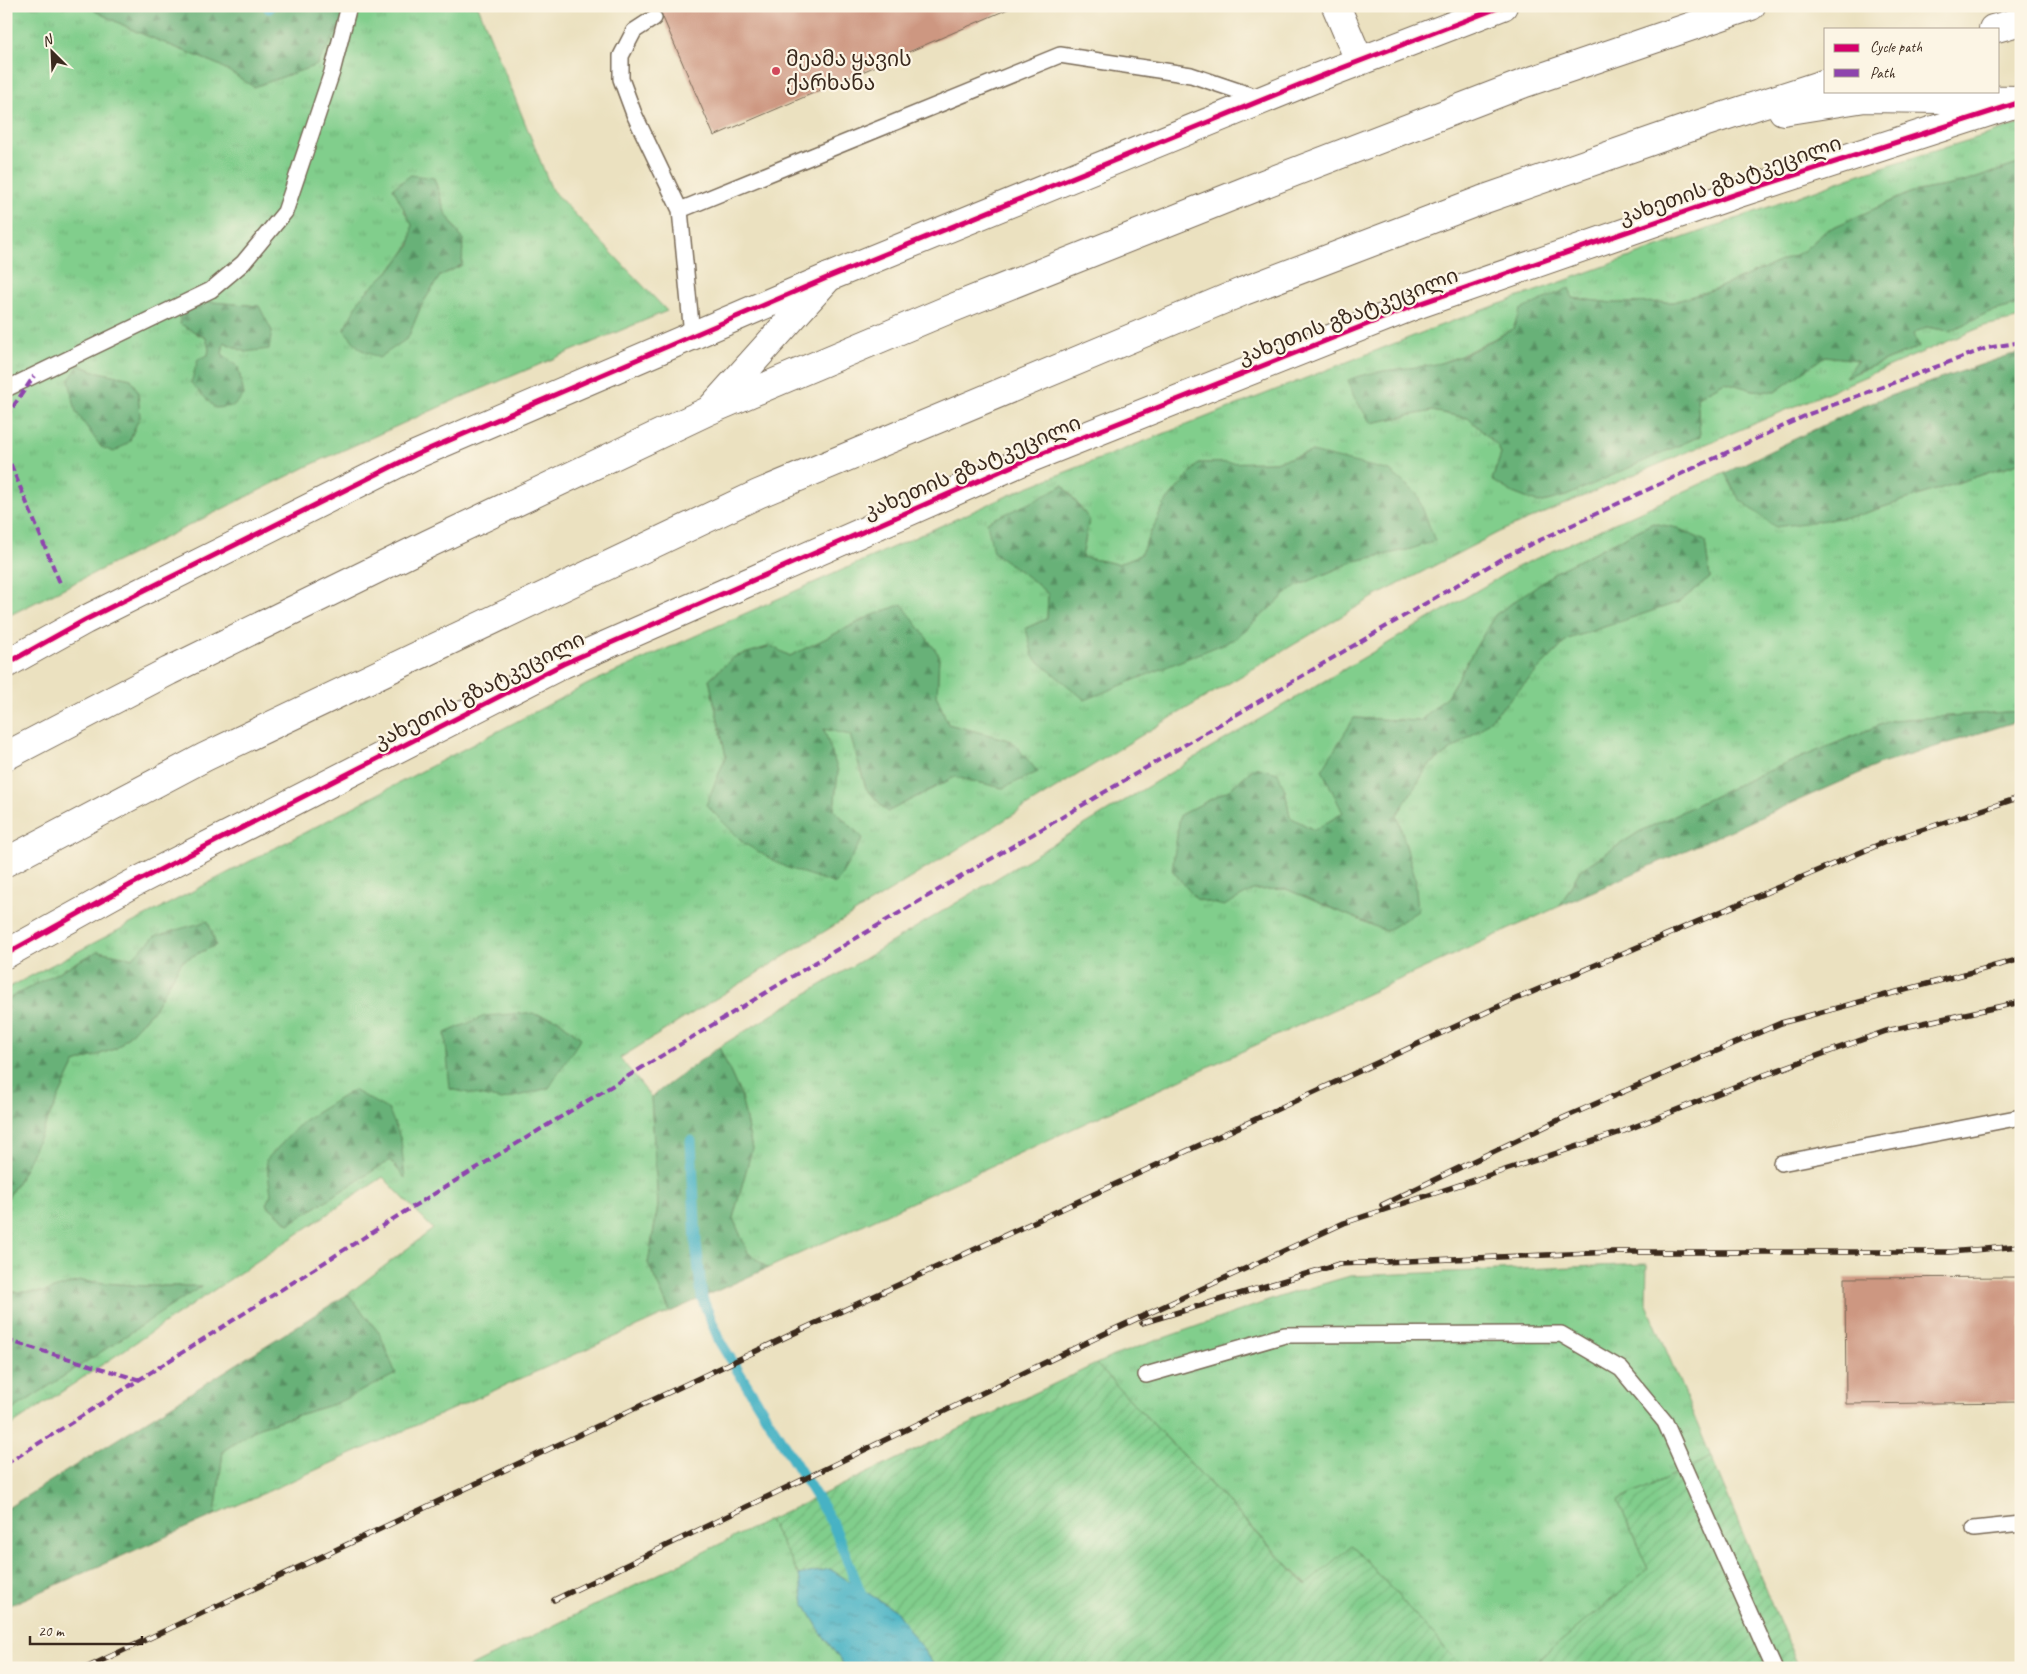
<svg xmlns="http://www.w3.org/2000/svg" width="2027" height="1674" viewBox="0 0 2027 1674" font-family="Caveat,'Noto Sans Georgian',sans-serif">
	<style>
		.grass { fill: url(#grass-tufts); stroke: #5e7c55; fill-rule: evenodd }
		.forest { fill: url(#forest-firs); stroke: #526e4b }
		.garden { fill: url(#garden-furrows); stroke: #5e7c55 }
		.water { fill: url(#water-ripples); stroke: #416e71 }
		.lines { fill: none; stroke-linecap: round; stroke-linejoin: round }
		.stream { stroke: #47b2c4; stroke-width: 11 }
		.building { fill: #cd9781 }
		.lane-casing { stroke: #796a57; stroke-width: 18 }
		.street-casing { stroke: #796a57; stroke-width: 30 }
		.secondary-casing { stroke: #796a57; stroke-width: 30 }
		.highway-casing { stroke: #796a57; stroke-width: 30 }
		.lane { stroke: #fff; stroke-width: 15 }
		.street { stroke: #fff; stroke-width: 28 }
		.secondary { stroke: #fff; stroke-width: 28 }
		.highway { stroke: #fff; stroke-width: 28 }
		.rail-casing { stroke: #3b2a1e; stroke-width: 5.5 }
		.rail { stroke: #fcf5e5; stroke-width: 4; stroke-dasharray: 11; stroke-linecap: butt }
		.quiet { stroke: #8e44ad; stroke-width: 4; stroke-dasharray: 8 4; stroke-linecap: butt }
		.cycleway-casing { stroke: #fcf5e5; stroke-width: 8 }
		.cycleway { stroke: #d6006c; stroke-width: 5 }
		.poi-dot { fill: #d1495b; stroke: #fcf5e5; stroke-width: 2 }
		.labels { text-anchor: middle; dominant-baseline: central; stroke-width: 4.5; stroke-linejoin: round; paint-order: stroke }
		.poi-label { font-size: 21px; fill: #3b2a1e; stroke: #fcf5e5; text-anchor: start }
		.street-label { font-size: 21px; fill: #3b2a1e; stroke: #fcf5e5 }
	</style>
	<defs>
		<pattern id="grass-tufts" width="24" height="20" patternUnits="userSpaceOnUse" patternTransform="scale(1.25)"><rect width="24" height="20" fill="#81ce8c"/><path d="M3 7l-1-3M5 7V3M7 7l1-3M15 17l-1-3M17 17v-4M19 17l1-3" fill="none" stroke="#70b178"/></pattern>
		<pattern id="forest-firs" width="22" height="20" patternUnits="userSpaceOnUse" patternTransform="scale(1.25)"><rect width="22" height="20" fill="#68b178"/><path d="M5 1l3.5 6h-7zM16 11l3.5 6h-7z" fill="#579062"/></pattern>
		<pattern id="garden-furrows" width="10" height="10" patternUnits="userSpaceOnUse" patternTransform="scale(1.25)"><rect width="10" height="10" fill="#81ce8c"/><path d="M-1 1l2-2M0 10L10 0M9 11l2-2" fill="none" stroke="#70b178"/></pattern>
		<pattern id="water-ripples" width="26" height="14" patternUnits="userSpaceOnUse" patternTransform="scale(1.25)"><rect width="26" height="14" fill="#47b2c4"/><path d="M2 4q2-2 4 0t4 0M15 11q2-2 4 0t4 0" fill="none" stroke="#3c919f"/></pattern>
	</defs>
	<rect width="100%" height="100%" fill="#fcf5e5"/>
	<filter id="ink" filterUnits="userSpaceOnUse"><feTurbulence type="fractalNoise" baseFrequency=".02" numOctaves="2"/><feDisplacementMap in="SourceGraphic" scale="10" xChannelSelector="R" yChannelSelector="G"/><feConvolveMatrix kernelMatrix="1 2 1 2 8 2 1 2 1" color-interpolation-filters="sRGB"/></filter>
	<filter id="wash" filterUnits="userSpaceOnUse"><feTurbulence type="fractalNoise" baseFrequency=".0096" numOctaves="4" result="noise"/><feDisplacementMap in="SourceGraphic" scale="20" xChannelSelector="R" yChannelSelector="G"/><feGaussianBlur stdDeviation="1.12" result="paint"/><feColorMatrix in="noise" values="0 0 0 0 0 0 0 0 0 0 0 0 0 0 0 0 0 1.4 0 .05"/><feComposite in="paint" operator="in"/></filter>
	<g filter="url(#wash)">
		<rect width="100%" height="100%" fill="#ebe1c0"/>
		<path class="grass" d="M6,6H90L95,11L135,31L219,65L254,87L353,6H478L552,190L667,311L455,400L308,466L6,617ZM434,178L445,212L463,240L462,265L440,276L421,306L408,338L361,297C376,283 420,247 412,224C410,219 406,214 403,210ZM200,301L259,306L245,352L224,342L222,354L238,367L244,395L208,355L209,349L206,338L195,333ZM80,365L94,371L131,379C144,403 139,417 129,442Z
			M2021,124V163L1962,183L1912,192L1827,230L1802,252L1718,288L1674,302L1612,303L1572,298L1569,288L1513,329L1460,356L1440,363L1371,423L1432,411L1468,418L1498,446L1501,454L1492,480L1513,493L1539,503L1566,496L1700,436L1697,397L1725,382L1753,390L1775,392L1824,356L1858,360L1846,377L1919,347L1912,334L1926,327L1950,331L1989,312L2021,304V318L1984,326L1499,532L1372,598L1137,738L620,1058L651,1097L658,1206L648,1263L670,1312L215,1515L223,1451L259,1427L337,1403L380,1334L348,1294L433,1229L383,1177L6,1429V1414L201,1286H143L80,1281L44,1292H6V1201L22,1174L75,1063L117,1048L154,1009L182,961L216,945L155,936L133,958L98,951L6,1000V989L588,684L1025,488L1439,326L1860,174ZM1312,452L1411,549L1355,561L1293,588L1235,639L1026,628L1047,619L1048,594L1032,580L1034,501L1063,485L1089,519L1082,557L1118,564L1140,555L1165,503L1199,463L1275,462ZM902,605L939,655L937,697L948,724L1012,741L1003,788L955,777L887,812L866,788L850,734L823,729L838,771L834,810L863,838L707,806L726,756L709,679L734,657L771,646L790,656L871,616ZM527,1013L557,1019L581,1038ZM353,1090L405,1178L390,1160L289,1224L266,1204L334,1104Z
			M2021,462V711L1892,720L1759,775L1639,832L1580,870L1560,906L768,1268L748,1253L733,1218L752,1149L741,1096L719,1047L1221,742L1515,568L1725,473L1739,499L1856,516ZM1653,523L1677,528L1705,541L1710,578L1679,602L1568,639L1483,727L1428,766L1397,815L1415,877L1386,931L1286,889L1253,890L1180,815L1229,790L1255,767L1285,790L1290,817L1314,830L1343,813L1354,718L1420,721L1447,696L1495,615L1559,570Z
			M1647,1264L1646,1302L1711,1457L1618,1501L1648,1569L1529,1668H1463L1352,1545L1307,1585L1096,1364L1113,1356L1285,1295L1350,1276Z
			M769,1520L799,1575L804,1603L820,1631L846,1668H467Z"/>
		<path class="forest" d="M90,6H353L317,65L254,87L219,65L135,31L95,11Z
			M2021,163V304L1989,312L1950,331L1926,327L1913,334L1919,347L1845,377L1858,360L1825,356L1775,392L1753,390L1725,382L1697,397L1700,436L1566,496L1539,503L1513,493L1492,480L1501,454L1498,446L1468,418L1432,411L1371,423L1354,397L1348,380C1377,368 1410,370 1440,363C1465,357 1490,341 1513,329L1520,310L1569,288L1573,298L1612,303L1674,302L1718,288L1802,252L1827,230L1912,192L1962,183Z
			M411,175L434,178L445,212L463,240L462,265L440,276L421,306L408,338L379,358L360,349L344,330L361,297L394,266L410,245L412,225L393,188Z
			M200,301L259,306L272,331L269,349L245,352L224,342L222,354L238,367L244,395L234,406L215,408L191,383L198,359L208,355L209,349L206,338L180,324V313Z
			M2021,353V462L1856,516L1775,527L1739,499L1725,473L1869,403L2010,355Z
			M79,365L94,371L131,379L138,392L140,416L129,442L114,452L101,447L76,412L69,380Z
			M1312,452L1390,471L1417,494L1435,541L1411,549L1355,561L1293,588L1235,639L1085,700L1033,657L1026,628L1047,619L1048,594L1032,580L993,552L987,522L1034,501L1063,485L1089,519L1082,557L1118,564L1140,555L1165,503L1199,463L1275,462Z
			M1653,523L1677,528L1705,541L1710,578L1679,602L1568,639L1483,727L1428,766L1397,815L1415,877L1418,911L1386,931L1286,889L1253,890L1224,906L1196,899L1172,870L1180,815L1229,790L1255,767L1278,773L1285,790L1290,817L1314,830L1343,813L1322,770L1354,718L1420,721L1447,696L1495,615L1559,570Z
			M902,604L939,655L937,697L948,724L1012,741L1038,772L1003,788L955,777L887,812L866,788L850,735L824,729L838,771L834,810L863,838L836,884L785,867L745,844L706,805L726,756L709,679L734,657L771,646L790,656L871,616Z
			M2021,711V720L1878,765L1560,906L1580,870L1639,832L1759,775L1892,720Z
			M208,921L216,945L182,961L154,1009L117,1048L75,1063L22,1174L6,1201V1000L98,951L132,958L155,936Z
			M527,1013L557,1019L581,1038L549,1088L502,1100L450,1089L445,1033L485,1016Z
			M719,1047L741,1096L752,1149L733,1218L748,1253L768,1268L670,1312L648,1263L658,1206L651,1097Z
			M353,1090L389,1110L401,1140L405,1178L390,1160L289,1224L266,1204L271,1194L266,1160L303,1121Z
			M80,1281L143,1286H202L6,1414V1292H44Z
			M348,1294L380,1334L396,1374L337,1403L259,1427L223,1451L215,1515L6,1607V1509Z"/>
		<path class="garden" d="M1096,1364L1306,1585L1352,1545L1463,1668H936L896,1611L830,1569L799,1575L769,1520Z
			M1711,1457L1799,1668H1529L1648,1569L1618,1501Z"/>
		<path class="water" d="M830,1569L896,1611L936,1668H846L820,1631L804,1603L799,1575Z"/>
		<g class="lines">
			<path class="stream" d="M268,6L269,8
				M691,1141L696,1243L702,1298L720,1342L833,1524L863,1599"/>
		</g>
		<g id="blocks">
			<path class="building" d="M658,6H1015L714,136Z
				M2021,1277V1402L1846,1404L1845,1278Z"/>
		</g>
	</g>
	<g filter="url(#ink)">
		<use href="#blocks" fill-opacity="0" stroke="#796a57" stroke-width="1"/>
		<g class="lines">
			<defs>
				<path id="lane" d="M654,18L634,31L621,56V79L634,114L680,210
					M692,335L680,210L1060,55L1191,75L1262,99
					M6,389L211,290L243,263L285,212L332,72L349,6
					M1781,1163L2021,1117
					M1146,1375L1285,1335L1561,1334L1621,1369L1665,1422L1774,1668
					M1974,1529L2021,1524"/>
				<path id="street" d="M1336,6L1359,60"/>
				<path id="secondary" d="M6,664L85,620L415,455L829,277L1316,78L1503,6
					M6,954L132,884L563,664L1028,459L1413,306L1736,194L2020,102"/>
				<path id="highway" d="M1993,29L2021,21
					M1783,111L1865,98L2021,100
					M713,406L829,277
					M6,756L169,671L428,544L708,411L945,311L1253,188L1525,83L1751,6
					M6,862L205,757L758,494L1244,291L1482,200L1697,125L1826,83"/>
			</defs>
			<use href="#lane" class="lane-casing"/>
			<use href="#street" class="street-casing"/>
			<use href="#secondary" class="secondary-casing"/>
			<use href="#highway" class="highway-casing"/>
			<use href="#lane" class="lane"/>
			<use href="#street" class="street"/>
			<use href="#secondary" class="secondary"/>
			<use href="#highway" class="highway"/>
			<defs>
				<path id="rail" d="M1382,1205L1563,1118L1781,1023L2021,959
					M1142,1323L1339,1264L1613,1252H1949L2021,1246
					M554,1600L1104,1334L1344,1223L1624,1131L1759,1077L1886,1031L2021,1002
					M86,1668L788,1336L1504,1004L1885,842L2021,797"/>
			</defs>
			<use href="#rail" class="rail-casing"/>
			<use href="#rail" class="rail"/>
			<path class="quiet" d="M6,417L34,376
				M6,453L60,583
				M6,1340L140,1380
				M6,1464L404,1212L831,953L1506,556L1809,414L1987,348L2021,342"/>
			<defs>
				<path id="cycleway" d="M6,664L85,620L415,455L829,277L1316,78L1503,6
					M6,954L132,884L563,664L1028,459L1413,306L1736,194L2021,102"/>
			</defs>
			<use href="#cycleway" class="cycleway-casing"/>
			<use href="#cycleway" class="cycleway"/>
		</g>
	</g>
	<circle class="poi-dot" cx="776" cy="71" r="5"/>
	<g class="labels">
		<g class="poi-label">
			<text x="786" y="59">მეამა ყავის<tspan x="786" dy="24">ქარხანა</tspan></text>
		</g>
		<g class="street-label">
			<text transform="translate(1730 180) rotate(-19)">კახეთის გზატკეცილი</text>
			<text transform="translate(1348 316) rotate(-21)">კახეთის გზატკეცილი</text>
			<text transform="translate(972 467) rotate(-23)">კახეთის გზატკეცილი</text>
			<text transform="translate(479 690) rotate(-27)">კახეთის გზატკეცილი</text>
		</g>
	</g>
	<rect width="2027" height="1674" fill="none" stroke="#fcf5e5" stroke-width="25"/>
	<rect x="1824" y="28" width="175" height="65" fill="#fcf5e5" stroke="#afa495"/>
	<rect x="1834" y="44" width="25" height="8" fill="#d6006c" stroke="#afa495"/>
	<text x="1870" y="52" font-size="15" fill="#3b2a1e">Cycle path</text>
	<rect x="1834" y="69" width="25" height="8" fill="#8e44ad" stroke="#afa495"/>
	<text x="1870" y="78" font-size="15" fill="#3b2a1e">Path</text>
	<g transform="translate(52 52) rotate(336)" stroke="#fcf5e5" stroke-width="4" paint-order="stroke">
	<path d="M0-4L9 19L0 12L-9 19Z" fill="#3b2a1e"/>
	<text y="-8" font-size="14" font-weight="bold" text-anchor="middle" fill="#3b2a1e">N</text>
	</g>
	<path d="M30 1636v8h112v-8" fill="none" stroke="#3b2a1e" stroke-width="2.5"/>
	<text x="38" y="1636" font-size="15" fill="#3b2a1e" stroke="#fcf5e5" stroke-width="4" paint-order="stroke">20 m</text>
</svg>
